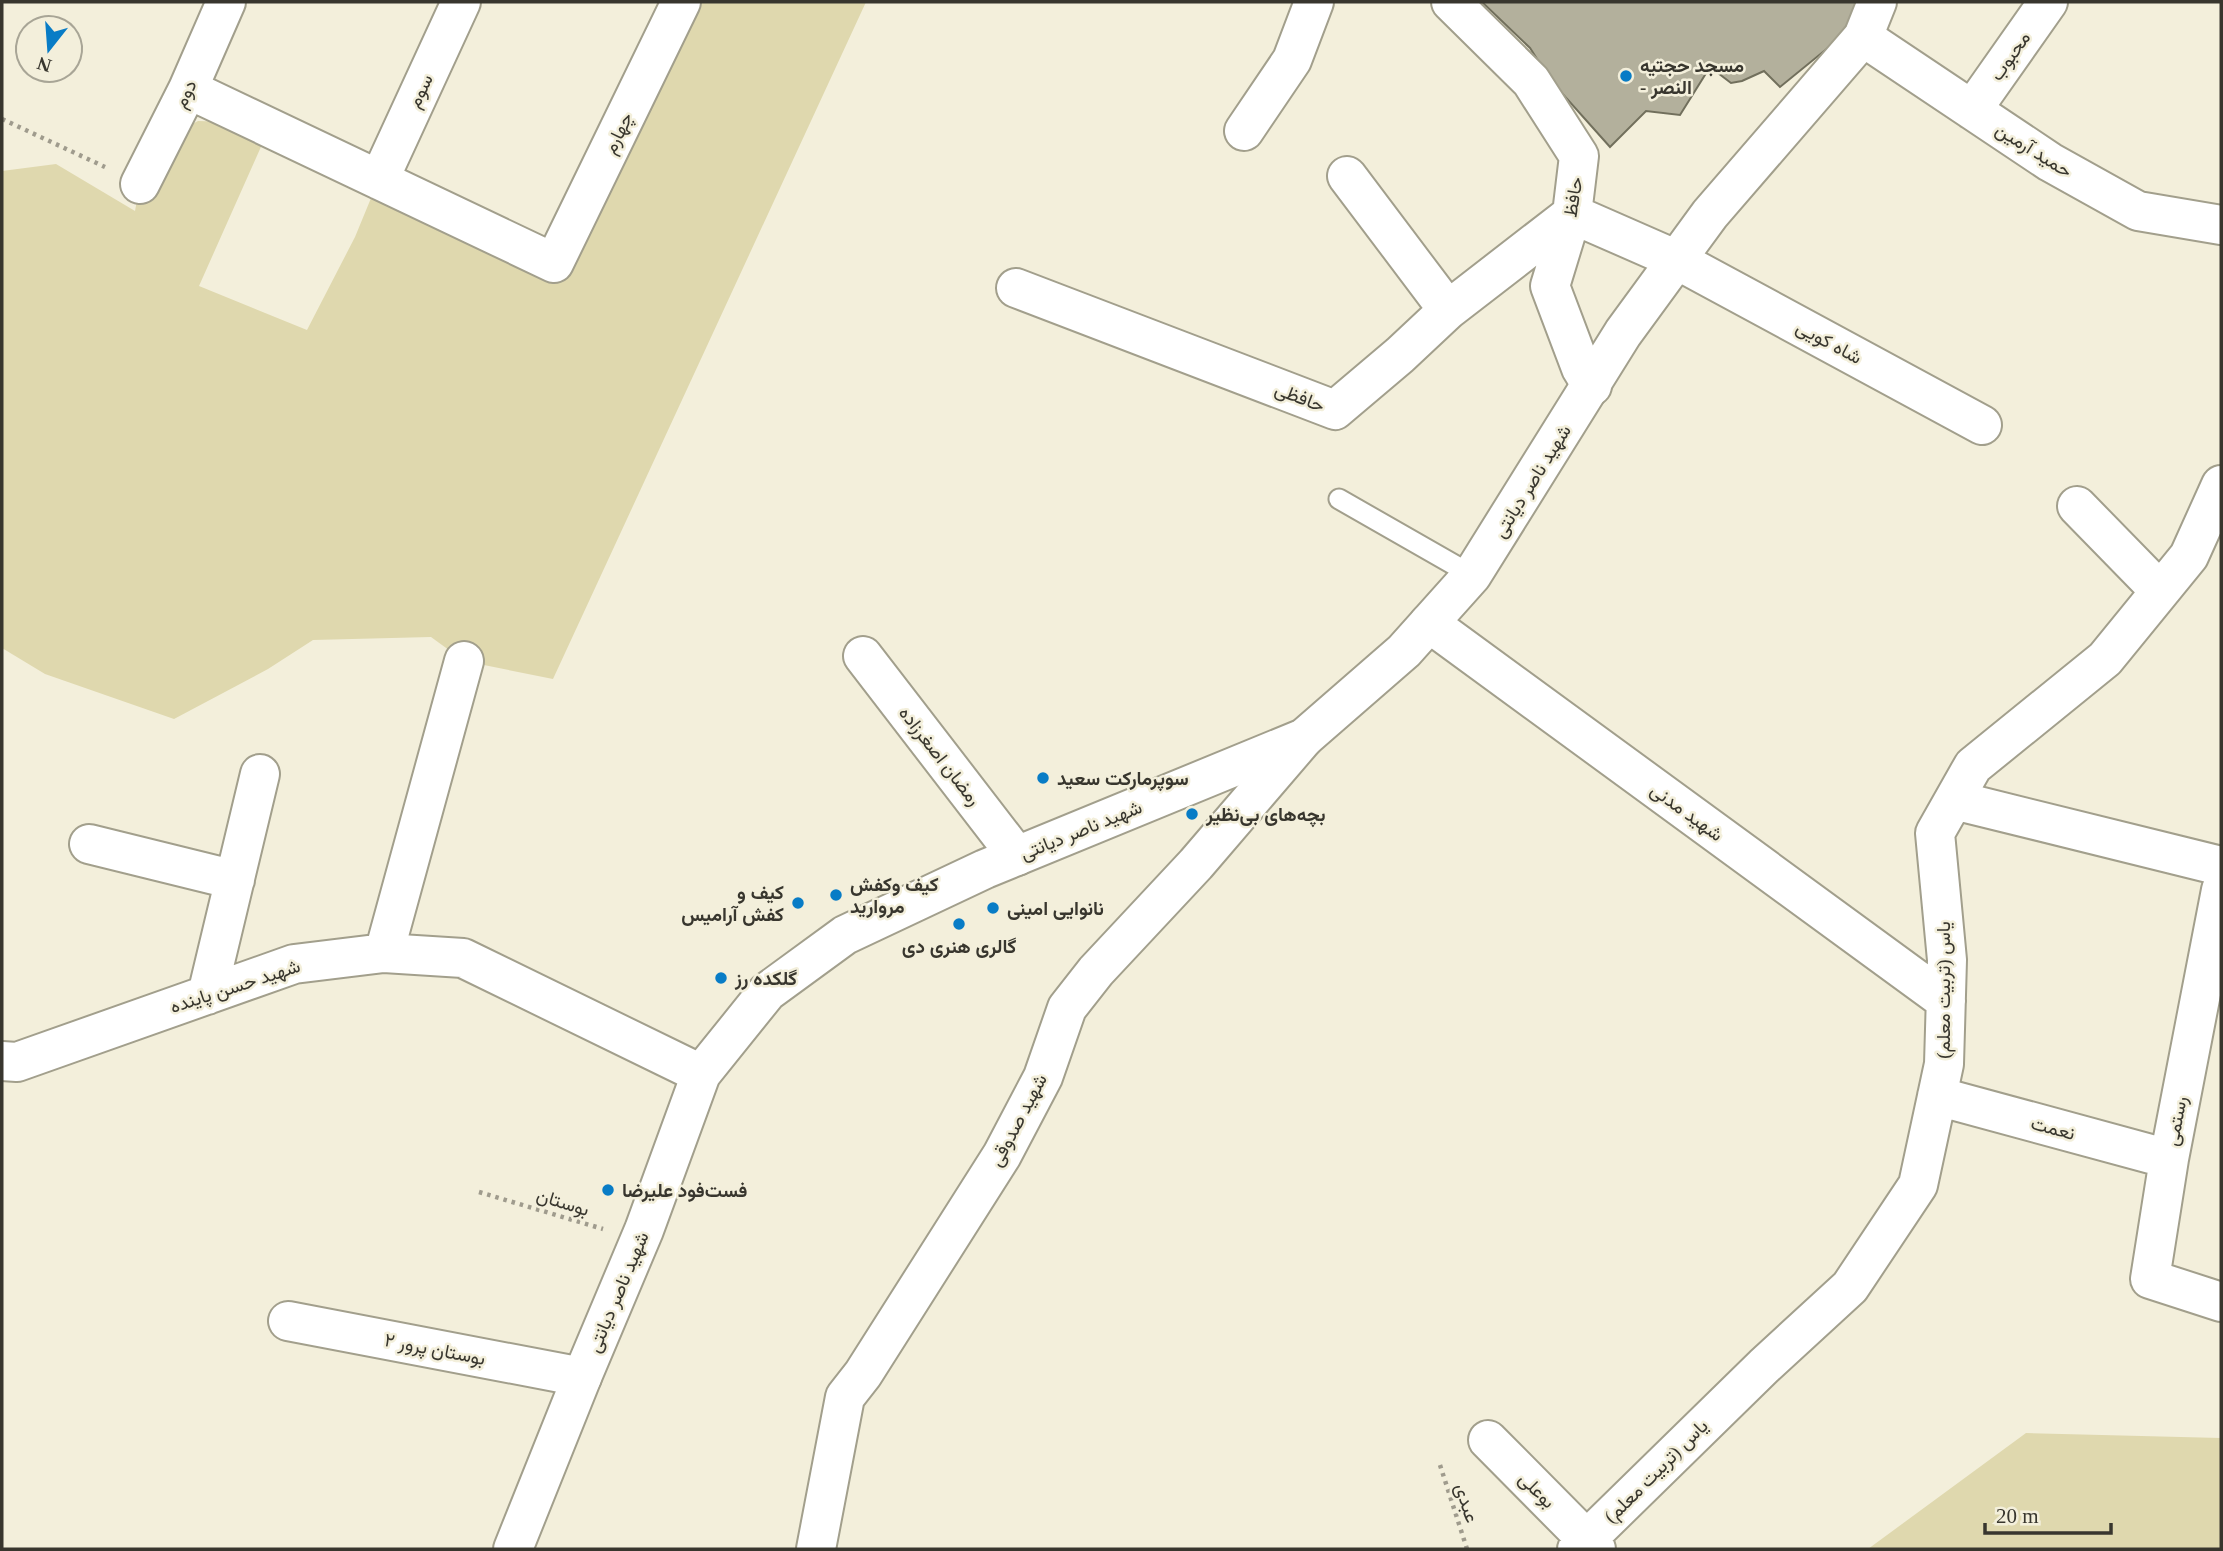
<svg xmlns="http://www.w3.org/2000/svg" width="2223" height="1551" viewBox="0 0 2223 1551" font-family="'Times New Roman',Vazirmatn,serif">
	<style>
		.green { fill: #dfd8ae }
		.building { fill: #b3b09c; stroke: #716f5c; stroke-width: 2 }
		.lines { fill: none; stroke-linecap: round; stroke-linejoin: round }
		.service-casing { stroke: #a29f8c; stroke-width: 23 }
		.minor-casing { stroke: #a29f8c; stroke-width: 42 }
		.secondary-casing { stroke: #a29f8c; stroke-width: 42 }
		.path { stroke: #9f9b8d; stroke-width: 4.5; stroke-dasharray: 3.5 5; stroke-linecap: butt }
		.service { stroke: #fff; stroke-width: 19 }
		.minor { stroke: #fff; stroke-width: 38 }
		.secondary { stroke: #fff; stroke-width: 38 }
		.poi-dot { fill: #087cc6; stroke: #f3efdb; stroke-width: 2.5 }
		.labels { text-anchor: middle; dominant-baseline: central; stroke-width: 5; stroke-linejoin: round; paint-order: stroke }
		.street-label { font-size: 19px; fill: #38362e; stroke: #f3efdb }
		.poi-label { font-size: 19px; font-weight: bold; fill: #38362e; stroke: #f3efdb; text-anchor: start }
	</style>
	<rect width="100%" height="100%" fill="#f3efdb"/>
	<path class="green" d="M701,2H866L553,679L464,661L431,637L313,640L268,669L174,719L45,674L2,648V171L56,164L135,211L140,184L168,137L198,121L231,122L264,140L199,286L307,330L355,237L376,186L563,277Z
		M2026,1433L2221,1438V1549H1868Z"/>
	<path class="building" d="M1482,2H1862L1850,30L1780,87L1764,71L1742,81L1731,83L1710,67L1680,115L1646,111L1610,147L1551,81L1530,48Z"/>
	<g class="lines">
		<defs>
			<path id="service" d="M1339,499L1472,575"/>
			<path id="minor" d="M1451,2L1531,81L1579,156L1572,214L1550,286L1581,368L1592,386
				M1863,37L2050,162L2138,211L2221,225
				M188,89L554,263L681,2
				M1972,110L2048,2
				M1244,131L1292,60L1314,2
				M1347,176L1448,310
				M379,180L461,2
				M140,184L188,89L226,2
				M1016,288L1335,410L1400,355L1448,310L1572,214L1677,260L1982,425
				M2077,506L2160,591
				M1429,623L1946,1001
				M863,656L1017,856
				M1954,800L2221,866
				M89,844L235,880
				M2221,890L2169,1159L2150,1279L2221,1302
				M384,953L464,661
				M207,995L260,774
				M2,1061L17,1062L294,964L384,953L463,958L701,1074
				M1937,1096L2169,1159
				M288,1321L582,1377
				M1488,1440L1596,1549
				M816,1549L845,1397L863,1374L1002,1155L1043,1077L1067,1008L1096,971L1196,864L1304,738
				M1577,1549L1764,1366L1850,1287L1918,1185L1944,1064L1947,960L1935,833L1973,766L2105,659L2189,556L2221,485"/>
			<path id="secondary" d="M513,1549L582,1377L644,1230L701,1074L767,992L845,935L985,869L1304,738L1404,651L1472,575L1623,333L1710,214L1863,37L1877,2"/>
		</defs>
		<use href="#service" class="service-casing"/>
		<use href="#minor" class="minor-casing"/>
		<use href="#secondary" class="secondary-casing"/>
		<path class="path" d="M2,119L105,167
			M479,1192L603,1229
			M1440,1465L1467,1549"/>
		<use href="#service" class="service"/>
		<use href="#minor" class="minor"/>
		<use href="#secondary" class="secondary"/>
	</g>
	<g class="poi-dot">
		<circle cx="1626" cy="76" r="7"/>
		<circle cx="1043" cy="778" r="7"/>
		<circle cx="1192" cy="814" r="7"/>
		<circle cx="836" cy="895" r="7"/>
		<circle cx="798" cy="903" r="7"/>
		<circle cx="993" cy="908" r="7"/>
		<circle cx="959" cy="924" r="7"/>
		<circle cx="721" cy="978" r="7"/>
		<circle cx="608" cy="1190" r="7"/>
	</g>
	<g class="labels">
		<g class="street-label">
			<text transform="translate(2010 56) rotate(-55)">محبوب</text>
			<text transform="translate(420 91) rotate(-65)">سوم</text>
			<text transform="translate(185 94) rotate(-65)">دوم</text>
			<text transform="translate(618 133) rotate(-64)">چهارم</text>
			<text transform="translate(2034 150) rotate(32)">حمید آرمین</text>
			<text transform="translate(1573 197) rotate(-81)">حافظ</text>
			<text transform="translate(1829 342) rotate(28)">شاه کویی</text>
			<text transform="translate(1300 397) rotate(21)">حافظی</text>
			<text transform="translate(1532 481) rotate(-58)">شهید ناصر دیانتی</text>
			<text transform="translate(940 756) rotate(52)">رمضان اصغرزاده</text>
			<text transform="translate(1687 812) rotate(36)">شهید مدنی</text>
			<text transform="translate(1081 830) rotate(-22)">شهید ناصر دیانتی</text>
			<text transform="translate(235 986) rotate(-18)">شهید حسن پاینده</text>
			<text transform="translate(1943 990) rotate(-90)">یاس (تربیت معلم)</text>
			<text transform="translate(1018 1120) rotate(-62)">شهید صدوقی</text>
			<text transform="translate(2176 1121) rotate(-79)">رستمی</text>
			<text transform="translate(2053 1128) rotate(15)">نعمت</text>
			<text transform="translate(563 1202) rotate(17)">بوستان</text>
			<text transform="translate(618 1292) rotate(-67)">شهید ناصر دیانتی</text>
			<text transform="translate(435 1349) rotate(11)">بوستان پرور ۲</text>
			<text transform="translate(1656 1471) rotate(-45)">یاس (تربیت معلم)</text>
			<text transform="translate(1537 1490) rotate(45)">بوعلی</text>
			<text transform="translate(1467 1503) rotate(73)">عبدی</text>
		</g>
		<g class="poi-label">
			<text x="1640" y="65">مسجد حجتیه<tspan x="1640" dy="22">- النصر</tspan></text>
			<text x="1057" y="778">سوپرمارکت سعید</text>
			<text x="1206" y="814">بچه‌های بی‌نظیر</text>
			<text x="850" y="884">کیف و‌کفش<tspan x="850" dy="22">مروارید</tspan></text>
			<text x="784" y="892" text-anchor="end">کیف و‌<tspan x="784" dy="22">کفش آرامیس</tspan></text>
			<text x="1007" y="908">نانوایی امینی</text>
			<text x="959" y="946" text-anchor="middle">گالری هنری دی</text>
			<text x="735" y="978">گلکده رز</text>
			<text x="622" y="1190">فست‌فود علیرضا</text>
		</g>
	</g>
	<rect width="2223" height="1551" fill="none" stroke="#38362e" stroke-width="7"/>
	<g transform="translate(49 49) rotate(197)"><circle r="33" fill="#f3efdb" stroke="#a8a596" stroke-width="2"/>
	<path d="M0-5L12 26L0 18L-12 26Z" fill="#087cc6"/>
	<text y="-10" font-size="19" font-weight="bold" text-anchor="middle" fill="#38362e">N</text>
	</g>
	<path d="M1985 1523v10h126v-10" fill="none" stroke="#38362e" stroke-width="3.5"/>
	<text x="1996" y="1523" font-size="21" fill="#38362e" stroke="#f3efdb" stroke-width="5" paint-order="stroke">20 m</text>
</svg>
